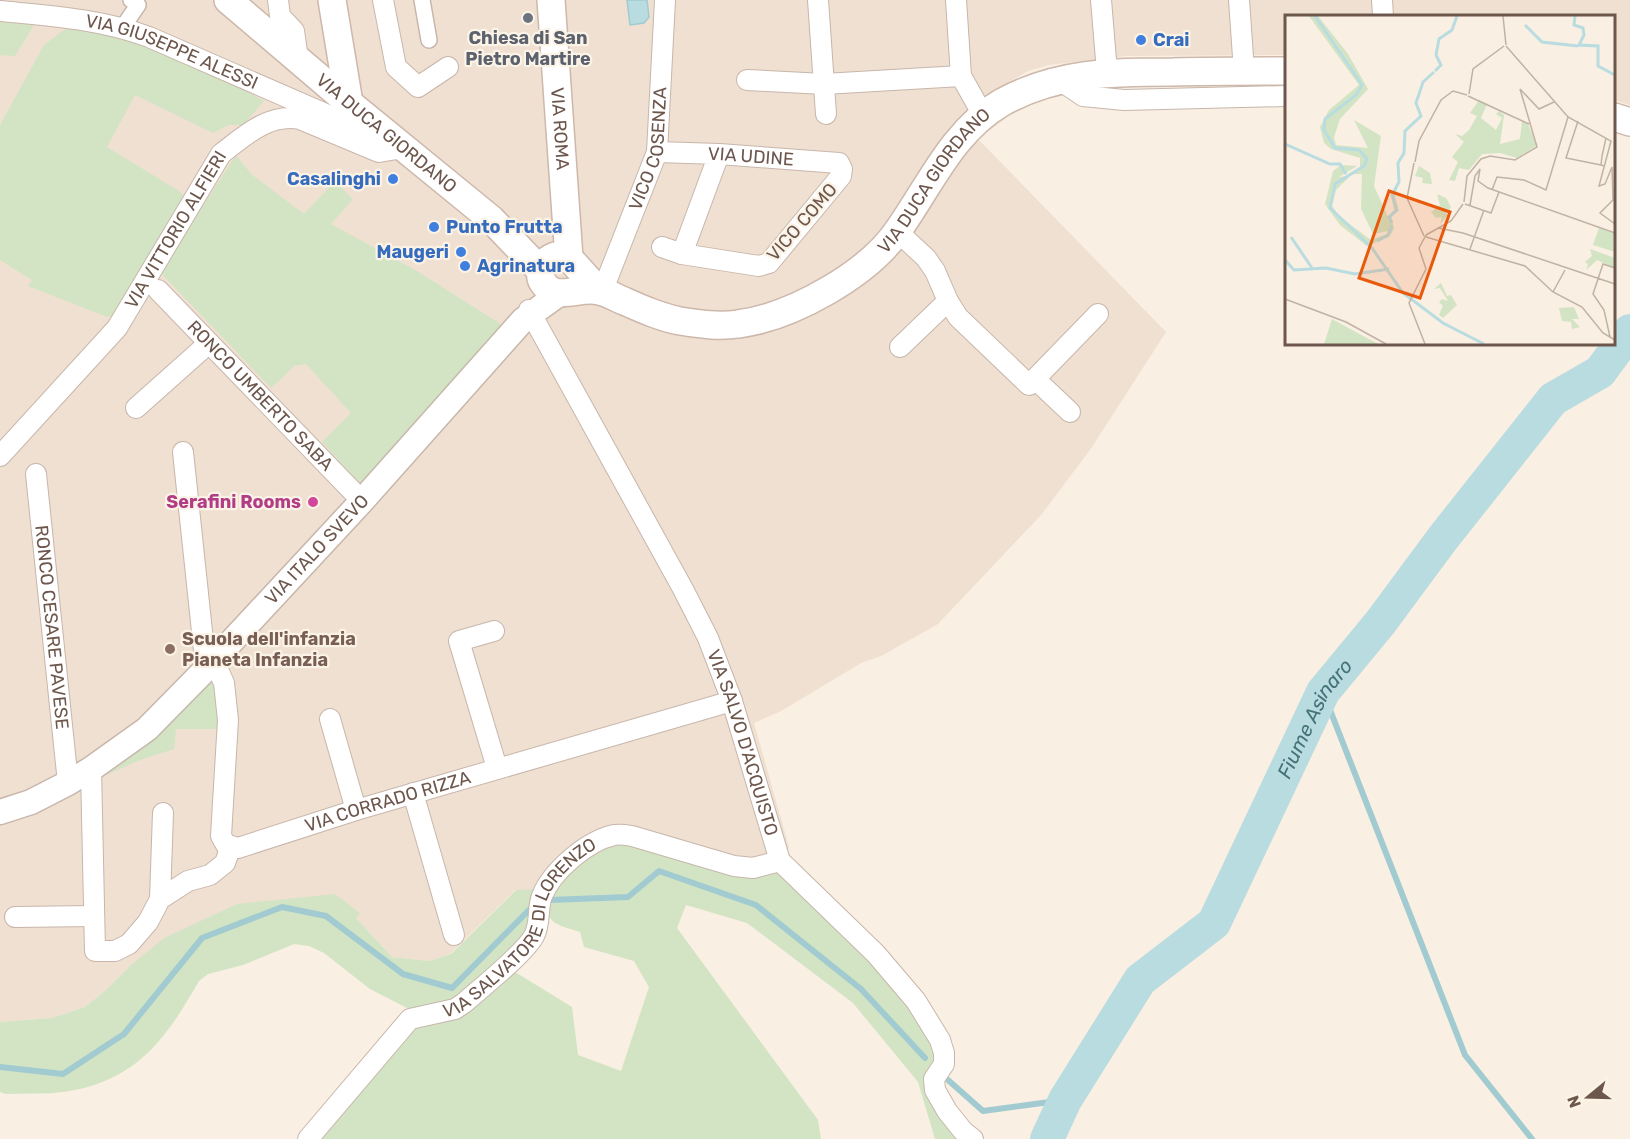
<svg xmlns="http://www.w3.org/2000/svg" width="1630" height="1139" viewBox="0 0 1630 1139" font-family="Rubik,sans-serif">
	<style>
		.residential { fill: #efe0d1 }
		.green { fill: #d2e4c3 }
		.water { fill: #b9dce0; stroke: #a1cbd0; stroke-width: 1.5 }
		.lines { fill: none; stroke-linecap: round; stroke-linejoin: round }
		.stream { stroke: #a1cbd0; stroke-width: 6 }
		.river { stroke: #b9dce0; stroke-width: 34 }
		.pedestrian-casing { stroke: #c8b6ab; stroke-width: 18 }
		.minor-casing { stroke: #c8b6ab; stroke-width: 22 }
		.tertiary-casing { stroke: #c8b6ab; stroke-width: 27 }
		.secondary-casing { stroke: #cdb8ab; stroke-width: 30 }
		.pedestrian { stroke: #fff; stroke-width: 15 }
		.minor { stroke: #fff; stroke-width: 20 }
		.tertiary { stroke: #fff; stroke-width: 24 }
		.secondary { stroke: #fff; stroke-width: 27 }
		.worship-dot { fill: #6b7280; stroke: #fcf3e7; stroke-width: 2 }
		.shop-dot { fill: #3f7fe0; stroke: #fcf3e7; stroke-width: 2 }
		.hotel-dot { fill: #d1479c; stroke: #fcf3e7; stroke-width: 2 }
		.education-dot { fill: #8d6e63; stroke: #fcf3e7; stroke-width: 2 }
		.labels { text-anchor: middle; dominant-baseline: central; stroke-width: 4.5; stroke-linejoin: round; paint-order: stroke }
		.worship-label { font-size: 18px; font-weight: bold; fill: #5b616d; stroke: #fcf3e7 }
		.shop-label { font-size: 18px; font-weight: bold; fill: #366cbe; stroke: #fcf3e7; text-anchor: start }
		.street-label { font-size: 18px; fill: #6d564c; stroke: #fcf3e7 }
		.hotel-label { font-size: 18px; font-weight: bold; fill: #b23c85; stroke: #fcf3e7; text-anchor: end }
		.education-label { font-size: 18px; font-weight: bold; fill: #785e54; stroke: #fcf3e7; text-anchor: start }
		.water-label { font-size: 20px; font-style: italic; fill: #457378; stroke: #fcf3e7 }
		.inset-river { fill: none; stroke: #b9dce0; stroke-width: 3 }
		.inset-road { fill: none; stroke: #c1b2a6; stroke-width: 1.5 }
		.view { fill: #e8590c; fill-opacity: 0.15; stroke: #e8590c; stroke-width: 3 }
		.inset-edge { fill: none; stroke: #6d564c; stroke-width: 3 }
	</style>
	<rect width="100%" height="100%" fill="#f9efe2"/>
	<path class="residential" d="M0,0H1630V105L1614,100V16H1286V55L1126,56L1049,65L1028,71L999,88L1006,118L978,139L1166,332L1090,450L1041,515L938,624L881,656L861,663L781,711L754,723L789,847L780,872L547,895L515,890L450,954L429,961L392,957L355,917L359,913L130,966L106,990L85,1007L52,1018L0,1022Z"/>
	<path class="green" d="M0,22L34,25L15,56L0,55Z
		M68,27C93,31 117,35 141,43C183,57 224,80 264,101L243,125H229L213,133L135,95L107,147L179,191L185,197L115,315L107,317L28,286L32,280L0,260V125L44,45Z
		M236,155L251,174L304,214L335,181L353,199L331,224L417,271L502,325L360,483L322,442L351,413L306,364L294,366L271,388L160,272Z
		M210,682L215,683L219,729H176L174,749L140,760L106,775L157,736Z
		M623,842L749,876L780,872C828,918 920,992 935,1058L928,1072L959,1139H935L918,1082L853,1003L747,923L686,905L677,928L818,1120L821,1139H317L409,1030L508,974L515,972L572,1007L578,1055L621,1071L649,987L634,961L584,947L580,932C556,924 544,924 547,895L593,851Z
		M539,889L524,937L454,1001L409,1009L370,989L324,953L309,946L294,944L243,965L208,974L199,981C168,1035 140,1077 75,1090C53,1095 28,1093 6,1094L0,1092V1022L52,1018L85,1007L106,990L130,966L164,938L237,904L335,894L360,913L356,918L392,957L429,961L451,954L516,890Z"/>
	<path class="water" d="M627,0H647L649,17L644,23L630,25Z"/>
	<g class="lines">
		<path class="stream" d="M1323,692L1465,1055L1532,1139
			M550,900L628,897L659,871L756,905L861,989L925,1058
			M0,1067L63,1074L124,1034L202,938L282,907L326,916L403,974L452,988L533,906
			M948,1080L983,1111L1065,1100"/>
		<path class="river" id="s1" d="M1047,1139L1065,1100L1140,980L1214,923L1323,692L1380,623L1443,538L1553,399L1600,372L1630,331"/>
		<defs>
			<path id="pedestrian" d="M422,0L429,40
				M123,27L138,5L131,0"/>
			<g id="minor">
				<path d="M278,0L280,16L294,31L298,59"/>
				<path d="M383,0L396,67L418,87L448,67"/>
				<path d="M818,0L826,114"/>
				<path d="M956,0L961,76L983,115"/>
				<path d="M1101,0L1107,72"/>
				<path d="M1239,0L1244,71"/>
				<path d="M1382,0L1383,16"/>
				<path id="s2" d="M0,11C51,16 101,19 149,37L337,119L380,131"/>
				<path d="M1058,79L1083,96L1124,100L1286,96"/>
				<path d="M747,80L824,84L961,76"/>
				<path id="s3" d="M657,152L719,154L839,163L842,169L841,176L769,263L759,266L682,254L719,154"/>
				<path d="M898,232L926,258L935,271L948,301L958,317L1029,385L1098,314"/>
				<path d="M662,247L682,254"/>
				<path id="s4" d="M158,290L362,501"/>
				<path id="s5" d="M602,292L657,152L665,0"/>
				<path id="s6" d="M529,310L683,589L708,638L732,701L780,861L876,954L916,1001L940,1040L944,1053V1064L934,1079L935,1090L947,1111L963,1131L973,1139"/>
				<path d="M900,347L948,301"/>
				<path d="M1035,379L1070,412"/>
				<path d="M136,408L209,343"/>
				<path d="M183,452L206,669"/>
				<path id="s7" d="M0,456L117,328L221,154C244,136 269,113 300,119L379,152L403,148"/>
				<path id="s8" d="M36,474L68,783"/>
				<path d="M494,631L459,641L497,768"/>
				<path id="s9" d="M214,661L224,683L228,720L221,836L226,845L238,848L356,810L732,701"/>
				<path d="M330,719L356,810"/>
				<path d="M91,769L95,951H115L129,944L148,922L160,899L188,881L210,875L225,863L231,846"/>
				<path d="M413,793L454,935"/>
				<path d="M160,899L163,813"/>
				<path d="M15,917L94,916"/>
				<path id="s10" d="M308,1139L410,1019L455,1009L464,1003C482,987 523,955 534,936C541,923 537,908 542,896C552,871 587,841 614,835C619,834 626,835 632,836L734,866L753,868L780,861"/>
			</g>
			<g id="tertiary">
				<path id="s11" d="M0,812L31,802L68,783L91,769L147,729L206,669L362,501L523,320L559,294"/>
			</g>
			<g id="secondary">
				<path id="s12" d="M228,0L349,103L491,219L541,271"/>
				<path d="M332,0L349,103"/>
				<path id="s13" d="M551,0L569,258"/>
				<path d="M1614,117L1630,122"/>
				<path id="s14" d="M599,291L569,258L555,256C550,258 545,261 542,267C540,273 540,279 544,284C555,302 581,286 599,291C607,292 616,298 624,301C642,309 660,317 680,321C699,324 719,327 738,324C792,317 869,274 899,229C930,185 953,131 1001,103C1056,72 1111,72 1173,72C1211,71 1249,71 1286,71"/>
			</g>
		</defs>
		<use href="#pedestrian" class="pedestrian-casing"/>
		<use href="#minor" class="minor-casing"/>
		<use href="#tertiary" class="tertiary-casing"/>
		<use href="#secondary" class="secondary-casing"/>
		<use href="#pedestrian" class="pedestrian"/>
		<use href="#minor" class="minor"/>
		<use href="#tertiary" class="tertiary"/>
		<use href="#secondary" class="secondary"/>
	</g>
	<circle class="worship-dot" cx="528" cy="18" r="6"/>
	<g class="shop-dot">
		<circle cx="1141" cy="40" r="6"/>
		<circle cx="393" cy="179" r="6"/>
		<circle cx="434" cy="227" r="6"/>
		<circle cx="461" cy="252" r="6"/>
		<circle cx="465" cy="266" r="6"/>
	</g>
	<circle class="hotel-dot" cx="313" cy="502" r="6"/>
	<circle class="education-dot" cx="170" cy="649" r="6"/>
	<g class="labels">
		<g class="worship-label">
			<text x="528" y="38">Chiesa di San<tspan x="528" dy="21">Pietro Martire</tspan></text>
		</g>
		<g class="shop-label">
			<text x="1153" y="40">Crai</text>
			<text x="381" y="179" text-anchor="end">Casalinghi</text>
			<text x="446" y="227">Punto Frutta</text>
			<text x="449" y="252" text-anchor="end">Maugeri</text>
			<text x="477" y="266">Agrinatura</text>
		</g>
		<g class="street-label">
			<text stroke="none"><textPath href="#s2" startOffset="178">VIA GIUSEPPE ALESSI</textPath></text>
			<text stroke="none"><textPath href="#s13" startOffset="129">VIA ROMA</textPath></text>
			<text stroke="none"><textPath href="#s12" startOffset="207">VIA DUCA GIORDANO</textPath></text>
			<text stroke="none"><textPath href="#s5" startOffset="152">VICO COSENZA</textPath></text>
			<text stroke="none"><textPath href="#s3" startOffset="94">VIA UDINE</textPath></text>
			<text stroke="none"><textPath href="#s14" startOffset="548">VIA DUCA GIORDANO</textPath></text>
			<text transform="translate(802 222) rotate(-49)">VICO COMO</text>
			<text stroke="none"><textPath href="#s7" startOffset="288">VIA VITTORIO ALFIERI</textPath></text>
			<text stroke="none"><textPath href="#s4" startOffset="147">RONCO UMBERTO SABA</textPath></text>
			<text stroke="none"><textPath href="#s11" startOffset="417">VIA ITALO SVEVO</textPath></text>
			<text stroke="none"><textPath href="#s8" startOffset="154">RONCO CESARE PAVESE</textPath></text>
			<text stroke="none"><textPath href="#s6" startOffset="484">VIA SALVO D'ACQUISTO</textPath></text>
			<text stroke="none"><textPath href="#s9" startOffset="357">VIA CORRADO RIZZA</textPath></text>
			<text stroke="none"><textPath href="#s10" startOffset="310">VIA SALVATORE DI LORENZO</textPath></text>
		</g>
		<g class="hotel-label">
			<text x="301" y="502">Serafini Rooms</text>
		</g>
		<g class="education-label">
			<text x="182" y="639">Scuola dell'infanzia<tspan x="182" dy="21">Pianeta Infanzia</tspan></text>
		</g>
		<g class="water-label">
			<text stroke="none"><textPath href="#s1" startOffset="506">Fiume Asinaro</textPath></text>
		</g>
	</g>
	<g transform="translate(1285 15)">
		<rect width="330" height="330" fill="#f9efe2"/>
		<path d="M24,1H33L63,39L83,74L55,104L49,122L51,130L83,133L69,105L96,121L89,171L103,202L109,195L106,180L115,164L110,181L113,193L106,202L109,214L104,222L82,231L55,210L40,189L48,156L56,150L72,151L54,162L65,161L51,175L47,191L54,201L86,225L102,219L103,216L88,219L76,194L77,159H65L75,155V143L46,134L39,128L35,112L44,95L74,70ZM194,85L202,89L196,103L211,115L217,103L211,99L214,96L219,100L215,129L235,124L237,106L243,109L252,130L232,143L215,138L197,139L184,155L174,153L170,166L164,165L173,147L167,142L179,127L170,119L177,121L184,115L192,101L185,98ZM134,151L145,158L147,169L137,168L138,163L130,161ZM152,179L161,183L166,192L163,198L155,190L163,200L155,209L157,202L151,203L146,197L155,190ZM314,213L330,219V237L308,230ZM305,234L330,243V253L312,245L301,255L303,249L300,247L307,241ZM156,268L162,281L166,280L172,290L158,303L154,300L158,291L154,287L157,284L163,286L155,273L149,274ZM289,292L294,304H287L295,312L287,314L286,307L277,306L274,293ZM47,304L56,309L93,329H39Z" fill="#d2e4c3"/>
		<path class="inset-river" d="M30,1L77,70L71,80L40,104L39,115L50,133L74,135L82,144L79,151L50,169L45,193L87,233L118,278L158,308L199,329M290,1L289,10L298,13L299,20L294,30L313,31V51L330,60M240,10L257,27L293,31M150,56L156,50L151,40L154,24L167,15L172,1M0,129L45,149H55L61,159M107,208L104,202L112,195L107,180L114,167L113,148L119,138L120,116L136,101L131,88L138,67L149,57M6,222L27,253M92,226L103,220L107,210M0,245L9,255L41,253L70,259L104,254"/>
		<path class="inset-road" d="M218,1L221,30M221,31L283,102L326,126L314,171L320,169L327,152L328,185L315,198L330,209M184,79L188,54L219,31M183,81L244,109M293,106L281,143L316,150M130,147L134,126L156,85L168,76L182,80M129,148L122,183L139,221M319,151L316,150L317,141L321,123M207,175L212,162L239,165L261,175L283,102M179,187L182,161L196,144L205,141L230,145L252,132L235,74L254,94L269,87M180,189L206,198L214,177M185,190L190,161L195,154L193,166L203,173L330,218M153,213L178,218L330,269M141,220L166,206L178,189M141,222L240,251L268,277L297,292L318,318L330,325M185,234L199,195M268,277L280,255M0,284L61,307L101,329M325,322L319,295L308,279L318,249L330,253M140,329L124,288L141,254L134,233L141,220"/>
		<path class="view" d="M104,176L165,197L135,283L74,263Z"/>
		<rect width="330" height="330" class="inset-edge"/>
	</g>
	<g transform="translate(1588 1097) rotate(251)" stroke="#fcf3e7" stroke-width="4.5" paint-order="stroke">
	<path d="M0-4.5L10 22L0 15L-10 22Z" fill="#6d564c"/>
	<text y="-9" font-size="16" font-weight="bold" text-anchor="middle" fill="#6d564c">N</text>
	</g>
</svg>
